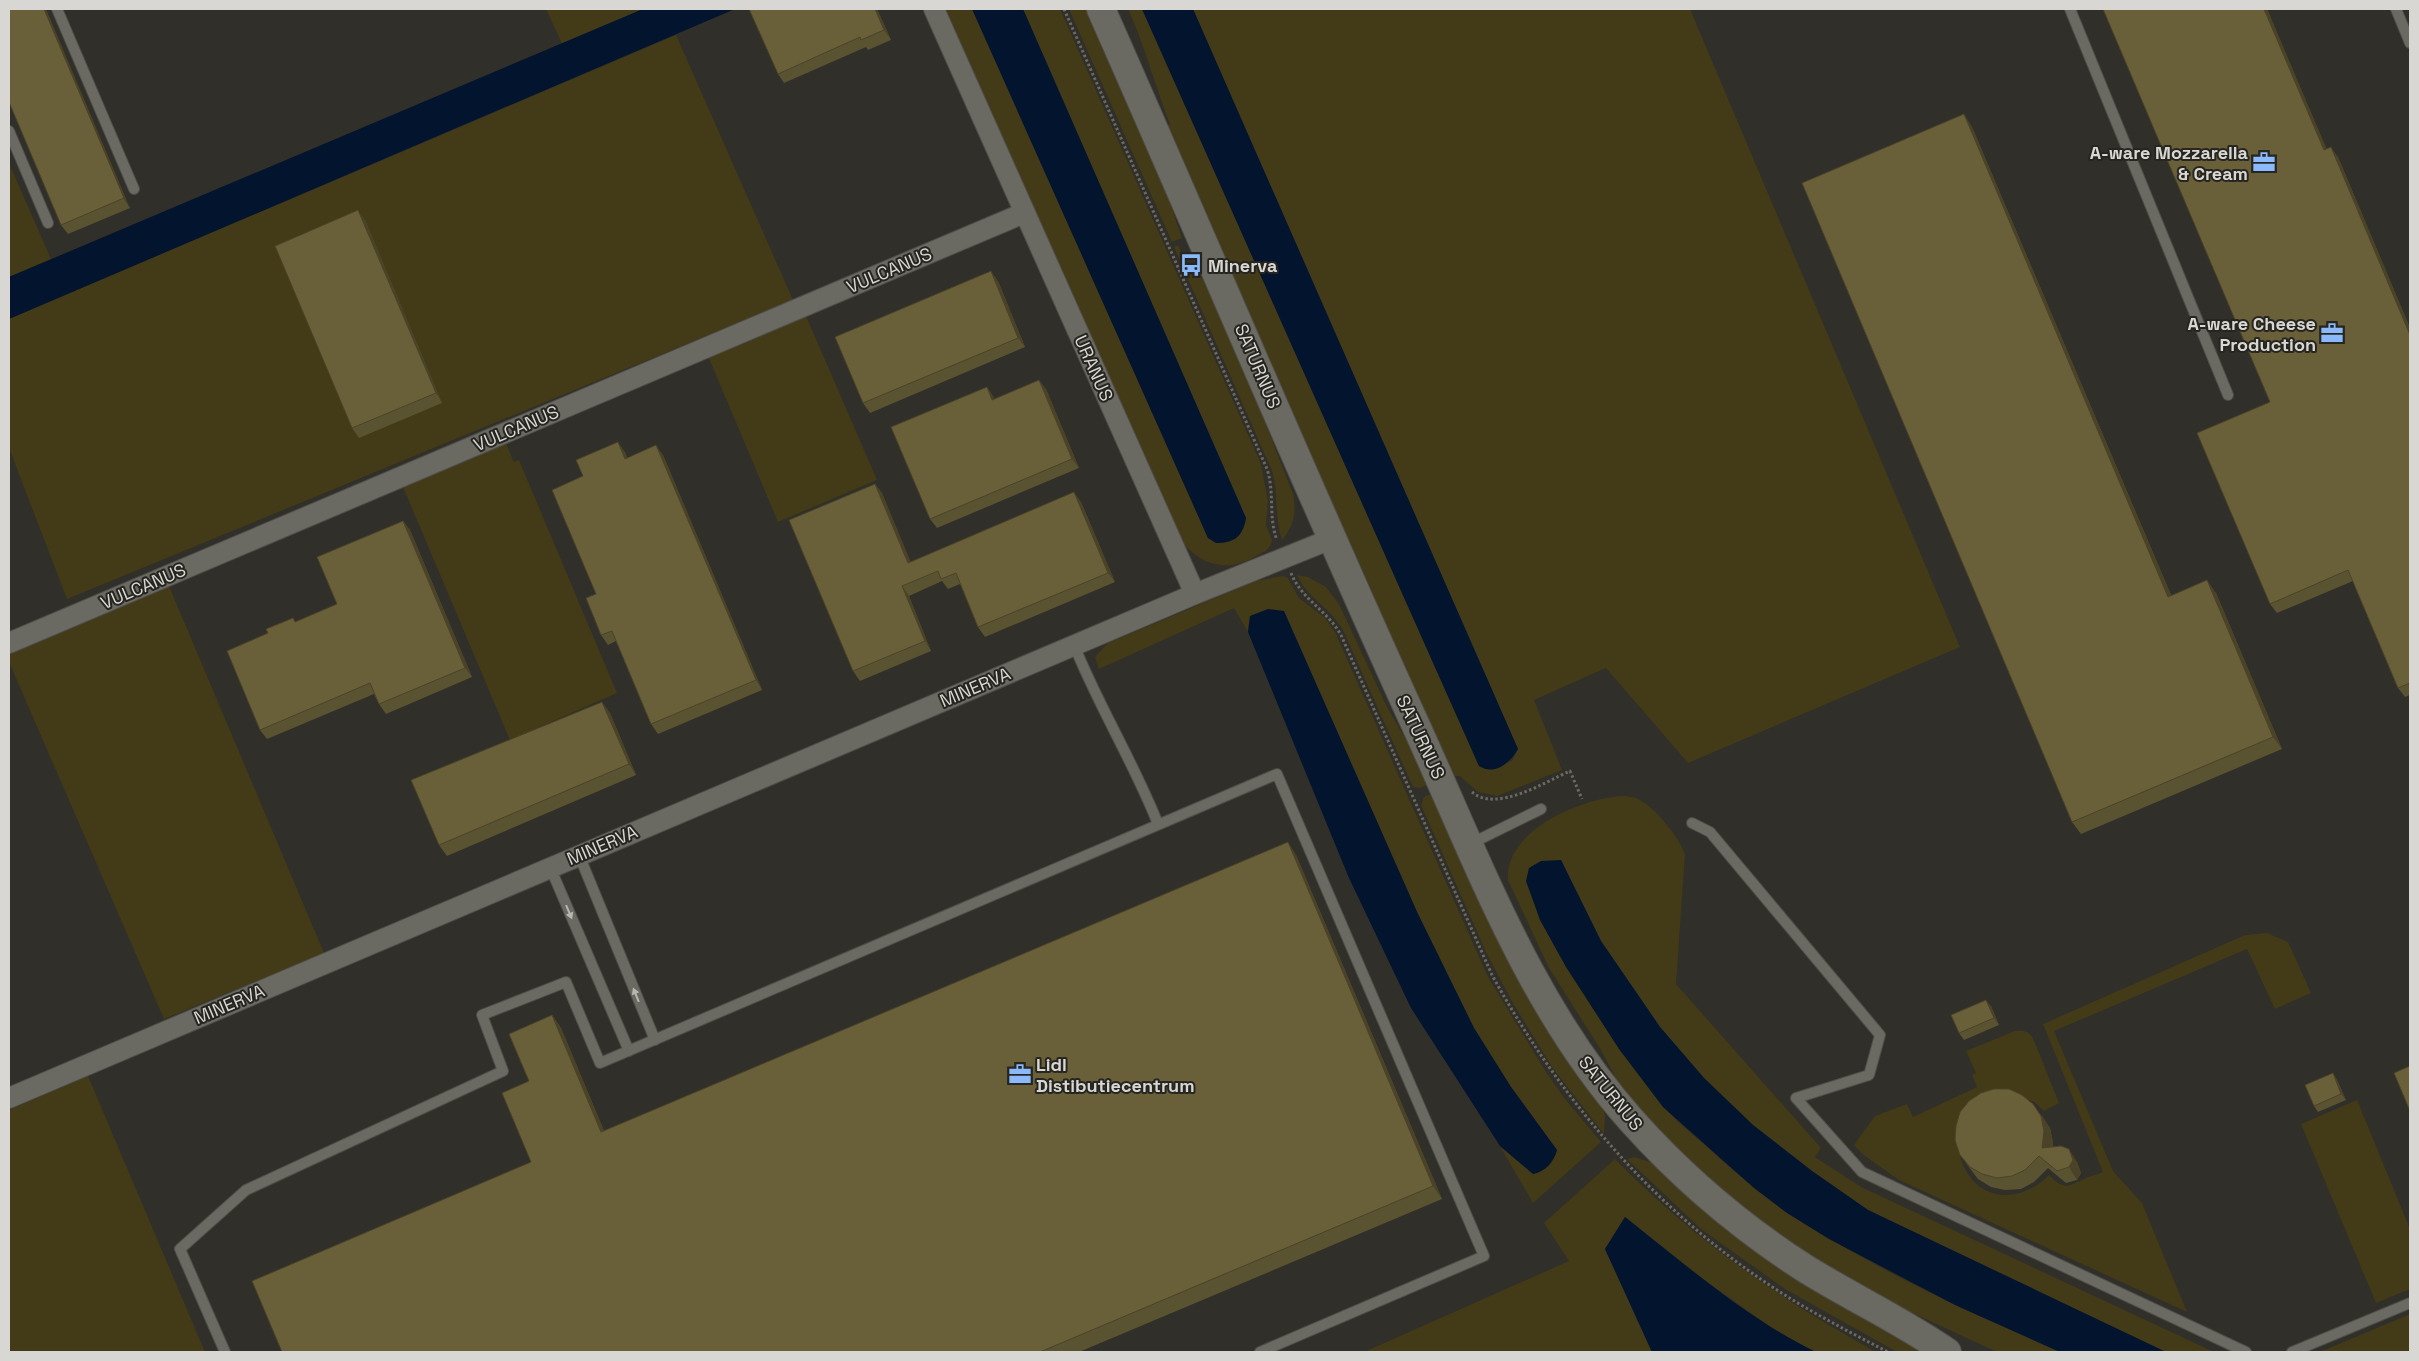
<svg xmlns="http://www.w3.org/2000/svg" width="2419" height="1361" viewBox="0 0 2419 1361" font-family="'Space Grotesk',sans-serif">
	<style>
		.green { fill: #433a17 }
		.water { fill: #02142e }
		.lines { fill: none; stroke-linecap: round; stroke-linejoin: round }
		.service-casing { stroke: #4e4d48; stroke-width: 12 }
		.minor-casing { stroke: #4e4d48; stroke-width: 22 }
		.secondary-casing { stroke: #4e4d48; stroke-width: 30 }
		.path { stroke: #6a6963; stroke-width: 3; stroke-dasharray: 2.5 2.5; stroke-linecap: butt }
		.service { stroke: #6a6962; stroke-width: 10 }
		.minor { stroke: #6a6962; stroke-width: 20 }
		.secondary { stroke: #6a6962; stroke-width: 28 }
		.wall { fill: #5a5331 }
		.shaded-wall { fill: #4a4328 }
		.building { fill: #696039; stroke: #4a4328 }
		.oneway { fill: #b7b6b1 }
		.labels { text-anchor: middle; dominant-baseline: central; stroke-width: 4; stroke-linejoin: round; paint-order: stroke }
		.poi-label { font-size: 18px; font-weight: bold; fill: #d8d7d3; stroke: #26251f; text-anchor: end }
		.street-label { font-size: 18px; fill: #d8d7d3; stroke: #26251f }
	</style>
	<rect width="100%" height="100%" fill="#302f29"/>
	<path class="green" d="M546,9H643L562,44Z
		M946,9H972L1208,538L1216,543L1246,518L1023,9H1060L1261,464L1268,501L1266,525L1272,540C1271,549 1264,552 1256,556C1226,574 1199,565 1178,537Z
		M1069,9H1090L1154,156L1182,238L1172,242Z
		M1128,9H1142L1479,766L1512,761L1518,749L1193,9H1690L1960,647L1688,763L1606,668L1534,700L1562,770L1497,796L1478,792L1460,776H1450L1369,585L1165,127L1170,124C1155,86 1145,46 1128,9Z
		M676,35L793,300L67,599L9,448V319Z
		M9,163L51,259L9,277Z
		M1178,245L1189,271L1195,269L1219,304L1293,494C1297,512 1294,526 1282,540C1274,517 1279,494 1272,471L1174,247Z
		M806,316L877,480L778,522L708,356Z
		M506,443L514,462L519,460L617,693L510,740L403,487Z
		M1297,575L1308,577L1326,587L1339,604L1386,705L1431,784L1420,788L1413,787L1343,630C1329,606 1307,598 1297,575Z
		M1282,576L1287,577L1299,598L1325,618L1335,632L1488,977L1546,1072L1565,1099L1601,1142L1533,1203L1500,1146L1533,1174C1546,1171 1553,1163 1557,1150L1511,1087L1474,1028L1418,914L1250,616L1248,632L1234,608L1099,669L1095,657L1108,643L1256,581Z
		M169,586L324,953L164,1019L9,662V655Z
		M1435,792L1602,1103L1605,1117L1604,1134L1552,1067L1511,1000L1486,952L1421,805L1424,797Z
		M1625,796C1630,797 1636,797 1640,800C1656,809 1679,837 1685,854L1676,984L1821,1148L1815,1157L1861,1187L2214,1352H2166L1868,1210L1812,1171L1753,1125L1704,1078L1660,1027L1601,941L1561,860L1526,881C1548,939 1573,978 1609,1028C1626,1054 1643,1081 1663,1105C1674,1120 1690,1132 1704,1144C1805,1240 1934,1296 2060,1352H1997L1889,1302L1809,1259L1714,1187L1627,1099L1601,1050L1549,968L1508,880C1504,830 1583,797 1625,796Z
		M2267,933L2288,942L2311,993L2275,1009L2247,949L2054,1031L2113,1171L2142,1203L2187,1312L1899,1180L1865,1156L1854,1145L1875,1116L1907,1104L1913,1117L1977,1087L1972,1075L1976,1073L1966,1051L2015,1031C2024,1030 2028,1031 2033,1038L2059,1103L2044,1111L2034,1102L2019,1096L1958,1137C1958,1193 2010,1214 2049,1175C2064,1190 2067,1187 2084,1179C2089,1176 2097,1175 2103,1172L2043,1024L2245,935Z
		M88,1076L205,1352H9V1110Z
		M2357,1100L2410,1229V1289L2376,1303L2301,1124Z
		M1634,1157L1653,1163L1920,1352H1897L1785,1289L1701,1229L1627,1159Z
		M1615,1159C1692,1238 1779,1299 1876,1352H1816L1783,1336L1700,1277L1625,1217L1605,1249L1652,1352H1364L1569,1261L1544,1223Z
		M2410,1314V1352H2320Z"/>
	<path class="water" d="M643,9H735L9,319V277Z
		M972,9H1023L1246,518C1243,536 1235,543 1216,543L1208,538Z
		M1142,9H1193L1518,749C1510,763 1495,776 1479,766Z
		M1268,609L1284,611L1418,914L1474,1028L1511,1087L1557,1150C1553,1163 1546,1171 1533,1174L1500,1146L1411,1008L1349,878L1248,632L1250,616Z
		M1561,860L1601,941L1660,1027L1704,1078L1753,1125L1812,1171L1868,1210L2166,1352H2060L1955,1305L1829,1239L1787,1213L1754,1188L1663,1107L1619,1049L1566,967L1540,920L1526,881L1529,868L1541,861Z
		M1625,1217C1686,1265 1746,1318 1816,1352H1652L1605,1249Z"/>
	<g class="lines">
		<defs>
			<path id="service" d="M57,9L134,189
				M2070,9L2228,395
				M2396,9L2410,43
				M9,131L48,223
				M1074,645C1099,707 1134,763 1158,824
				M1692,823L1710,832L1880,1035L1869,1075L1796,1098L1862,1172L2246,1352
				M1470,844L1541,809
				M579,855L655,1040
				M550,867L629,1051
				M225,1352L180,1249L246,1190L503,1071L482,1015L566,982L600,1063L1277,774L1484,1256L1260,1352
				M2292,1352L2410,1303"/>
			<path id="minor" d="M934,9L1195,594L1331,539
				M9,643L1024,213
				M9,1098L1195,594"/>
			<path id="secondary" d="M1101,9C1207,248 1308,490 1417,728C1479,864 1531,1008 1632,1121C1683,1178 1742,1228 1806,1269C1853,1298 1902,1321 1947,1352"/>
		</defs>
		<use href="#service" class="service-casing"/>
		<use href="#minor" class="minor-casing"/>
		<use href="#secondary" class="secondary-casing"/>
		<path class="path" d="M1064,9L1267,469C1275,493 1268,517 1277,540
			M1291,573C1302,600 1326,609 1341,635L1492,975C1566,1110 1669,1226 1801,1305C1830,1322 1859,1337 1888,1352
			M1472,792C1496,813 1545,782 1570,771L1582,799"/>
		<use href="#service" class="service"/>
		<use href="#minor" class="minor"/>
		<use href="#secondary" class="secondary"/>
	</g>
	<path class="wall" d="M9,9L130,208L68,234L61,225Z
		M877,9L891,40L868,50L866,47L784,83L778,74Z
		M2267,9L2326,149L2338,157L2410,328V695L2405,697L2398,688L2353,581L2277,613L2270,604V402Z
		M1972,127L2171,595L2216,593L2282,749L2081,834L2072,822Z
		M365,220L442,403L359,438L352,428Z
		M998,281L1025,347L870,413L863,403Z
		M1046,389L1079,468L937,528L930,519L993,396L994,399Z
		M625,452L627,458L663,455L762,690L658,734L651,724L616,641L608,645L601,635L596,594L583,476Z
		M875,484L882,493L910,562L1081,502L1115,582L985,637L978,627L960,584L948,589L942,581L909,596L931,651L860,681L853,671Z
		M403,521L410,530L472,677L386,714L379,704L374,694L267,739L260,730L296,622L337,604Z
		M610,713L636,775L447,856L439,845Z
		M1296,855L1442,1199L1079,1352H282L531,1162L529,1081L552,1015L561,1028L604,1131Z
		M1991,1006L1999,1025L1964,1040L1959,1033Z
		M2333,1073L2337,1080L2346,1100L2318,1112L2314,1106Z
		M2042,1116L2050,1128L2053,1143V1147L2077,1162L2081,1173L2077,1180L2066,1183L2048,1168L2034,1182L2021,1189L2005,1190L1991,1187L1978,1179L1960,1155Z"/>
	<path class="shaded-wall" d="M44,9H46L130,208L124,198Z
		M875,9H877L891,40L884,30Z
		M2264,9H2267L2331,159L2324,150Z
		M1964,114L1972,127L2177,609L2168,597Z
		M2331,147L2338,157L2410,328V335Z
		M358,210L365,220L442,403L436,393Z
		M991,271L998,281L1025,347L1018,338Z
		M1039,380L1046,389L1079,468L1072,459Z
		M987,387L993,396L999,409L992,400Z
		M618,442L625,452L632,468L625,459Z
		M656,445L663,455L762,690L756,680Z
		M875,484L882,493L915,572L908,563Z
		M1074,492L1081,502L1115,582L1108,573Z
		M403,521L410,530L472,677L465,668Z
		M2207,580L2216,593L2282,749L2273,737Z
		M902,586L909,596L931,651L925,641Z
		M602,702L610,713L636,775L629,764Z
		M1288,842L1296,855L1442,1199L1433,1186Z
		M1986,1000L1991,1006L1999,1025L1994,1018Z
		M552,1015L561,1028L610,1145L601,1132Z
		M2333,1073L2337,1080L2346,1100L2341,1094Z
		M2033,1104L2050,1128L2053,1143L2051,1160L2042,1148Z
		M2069,1149L2077,1162L2081,1173L2077,1180L2069,1167Z"/>
	<path class="building" d="M9,9H44L124,198L61,225L9,102Z
		M749,9H875L884,30L861,40L860,37L778,74Z
		M2103,9H2264L2324,150L2331,147L2410,335V683L2398,688L2348,570L2270,604L2197,433L2270,402Z
		M1964,114L2168,597L2207,580L2273,737L2072,822L1802,183Z
		M358,210L436,393L352,428L275,246Z
		M991,271L1018,338L863,403L835,337Z
		M1039,380L1072,459L930,519L891,427L987,387L992,400Z
		M618,442L625,459L656,445L756,680L651,724L612,631L601,635L586,598L596,594L552,490L583,476L576,460Z
		M875,484L908,563L1074,492L1108,573L978,627L956,573L941,579L938,571L902,586L925,641L853,671L789,520Z
		M403,521L465,668L379,704L370,683L260,730L227,651L268,633L266,629L293,618L295,622L337,604L317,557Z
		M602,702L629,764L439,845L411,780Z
		M1288,842L1433,1186L1040,1352H282L252,1281L531,1162L502,1093L529,1081L509,1034L552,1015L601,1132Z
		M1986,1000L1994,1018L1959,1033L1951,1015Z
		M2410,1066V1111L2394,1073Z
		M2333,1073L2341,1094L2314,1106L2305,1085Z
		M1994,1089H2009L2022,1095L2033,1104L2041,1116L2044,1131L2042,1148L2061,1146L2069,1149L2073,1160L2069,1167L2057,1171L2039,1156L2025,1170L2012,1176L1997,1178L1982,1174L1970,1167L1960,1155L1955,1140L1956,1126L1960,1112L1969,1101L1981,1093Z"/>
	<defs><path id="oneway-solid" d="M-6-.8H1V-3.2L6.5 0L1 3.2V.8H-6Z" transform="scale(1.25)"/></defs>
	<g class="oneway">
		<use href="#oneway-solid" transform="translate(569 912) rotate(67)"/>
		<use href="#oneway-solid" transform="translate(636 995) rotate(-112)"/>
	</g>
	<defs>
		<symbol id="office-bare" viewBox="-9 -9 18 18"><path d="M-6-3h4V-5.5h4V-3h4V5H-6ZM-1-4.5V-3h2v-1.5ZM-6 0V1H6V0Z" fill="#8abafc" stroke="#26251f" stroke-width="2.5" paint-order="stroke"/></symbol>
		<symbol id="bus-bare" viewBox="-9 -9 18 18"><path d="M-5-6H5V4H4V6H2V4H-2V6H-4V4H-5ZM-3.5-4V0h7V-4ZM-3.5 1.2v1.5H-2V1.2ZM2 1.2v1.5H3.5V1.2Z" fill="#8abafc" stroke="#26251f" stroke-width="2.5" paint-order="stroke"/></symbol>
	</defs>
	<g fill-rule="evenodd">
		<use href="#office-bare" x="2248" y="146" width="32" height="32"/>
		<use href="#bus-bare" x="1175" y="249" width="32" height="32"/>
		<use href="#office-bare" x="2316" y="317" width="32" height="32"/>
		<use href="#office-bare" x="1004" y="1058" width="32" height="32"/>
	</g>
	<g class="labels">
		<g class="poi-label">
			<text x="2248" y="152">A-ware Mozzarella<tspan x="2248" dy="21">&amp; Cream</tspan></text>
			<text x="1208" y="265" text-anchor="start">Minerva</text>
			<text x="2316" y="323">A-ware Cheese<tspan x="2316" dy="21">Production</tspan></text>
			<text x="1036" y="1064" text-anchor="start">Lidl<tspan x="1036" dy="21">Distibutiecentrum</tspan></text>
		</g>
		<g class="street-label">
			<text transform="translate(889 270) rotate(-23)">VULCANUS</text>
			<text transform="translate(1258 366) rotate(67)">SATURNUS</text>
			<text transform="translate(1094 368) rotate(66)">URANUS</text>
			<text transform="translate(516 428) rotate(-23)">VULCANUS</text>
			<text transform="translate(143 586) rotate(-23)">VULCANUS</text>
			<text transform="translate(975 687) rotate(-23)">MINERVA</text>
			<text transform="translate(1421 737) rotate(65)">SATURNUS</text>
			<text transform="translate(602 845) rotate(-23)">MINERVA</text>
			<text transform="translate(229 1004) rotate(-23)">MINERVA</text>
			<text transform="translate(1611 1093) rotate(51)">SATURNUS</text>
		</g>
	</g>
	<rect width="2419" height="1361" fill="none" stroke="#d8d7d3" stroke-width="20"/>
</svg>
